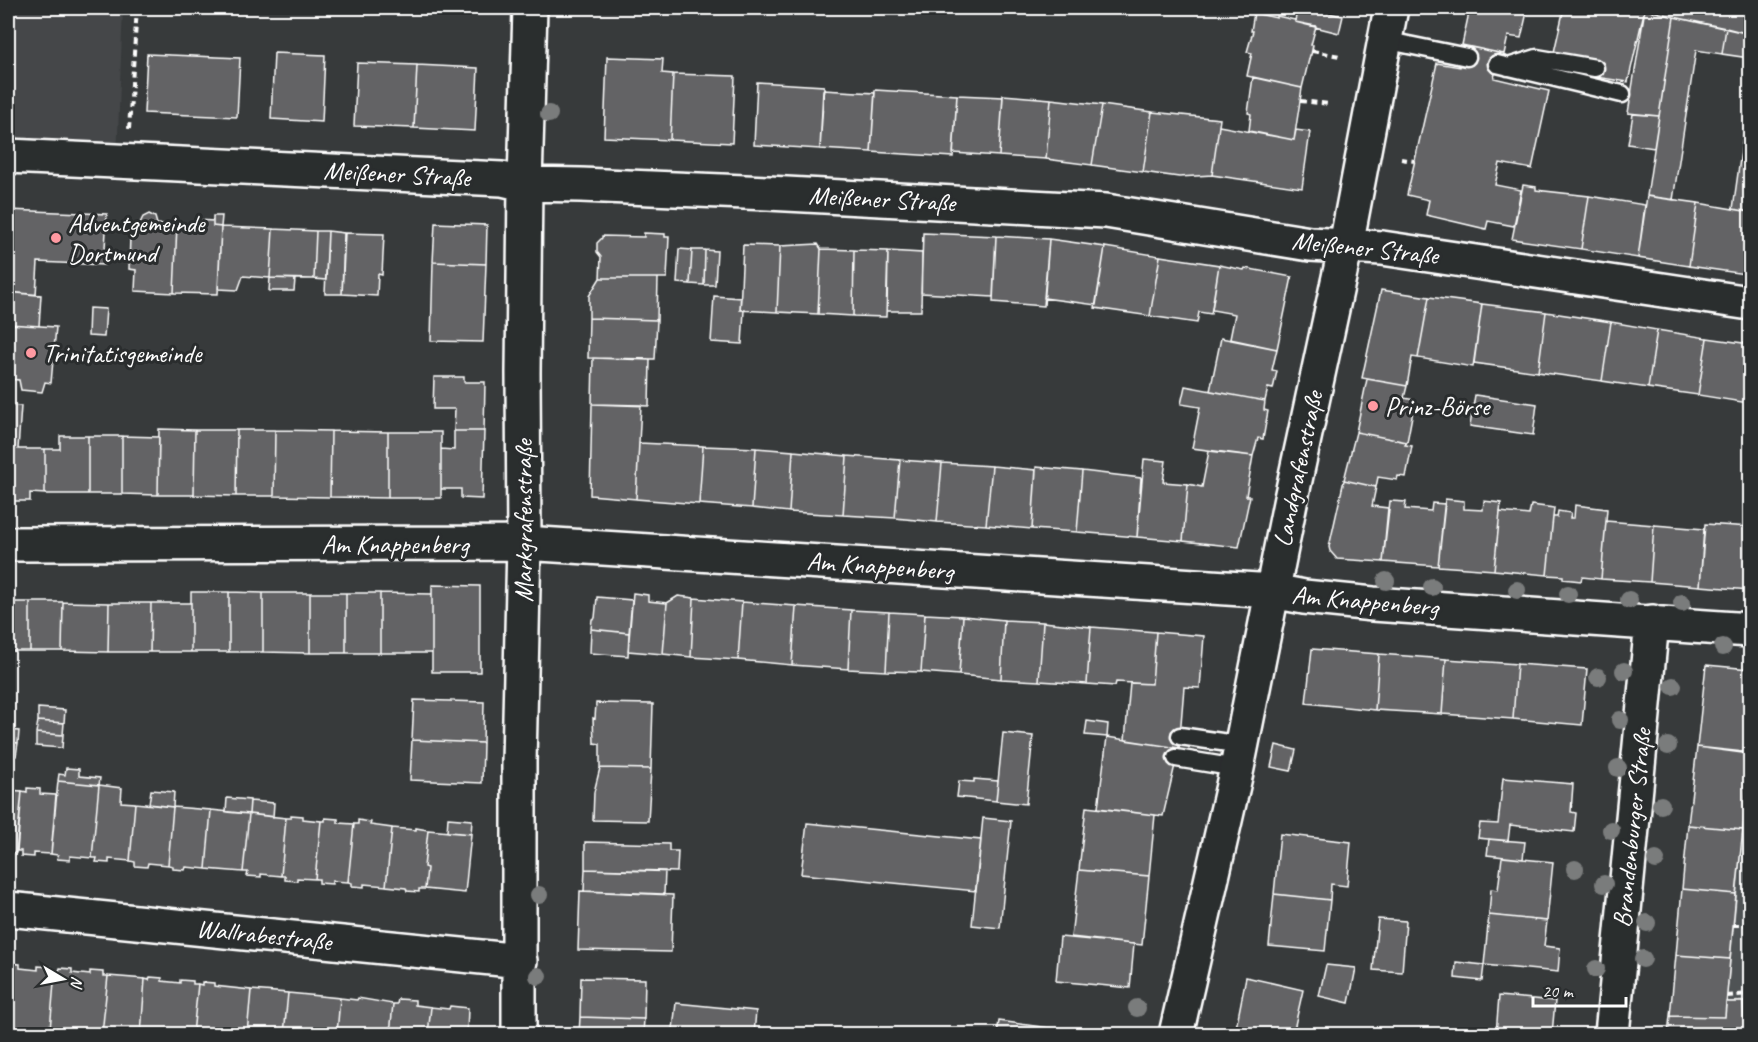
<svg xmlns="http://www.w3.org/2000/svg" width="1758" height="1042" viewBox="0 0 1758 1042" font-family="Caveat,sans-serif">
	<style>
		.built { fill: #444748 }
		.green { fill: #505354; stroke: #a8a9aa; stroke-width: 1.5 }
		.building { fill: #636465; stroke: #fff; stroke-width: 1.5 }
		.lines { fill: none; stroke-linecap: round; stroke-linejoin: round }
		.lane-casing { stroke: #fff; stroke-width: 21 }
		.street-casing { stroke: #fff; stroke-width: 38 }
		.path { stroke: #fff; stroke-width: 4; stroke-dasharray: 6 4.5; stroke-linecap: butt }
		.lane { stroke: #2a2d2e; stroke-width: 16 }
		.street { stroke: #2a2d2e; stroke-width: 33 }
		.tree { fill: #7a7c7c }
		.poi-dot { fill: #ff9aa2; stroke: #2a2d2e; stroke-width: 2 }
		.labels { text-anchor: middle; dominant-baseline: central; stroke-width: 6; stroke-linejoin: round; paint-order: stroke }
		.street-label { font-size: 26px; fill: #fff; stroke: #2a2d2e }
		.poi-label { font-size: 26px; fill: #fff; stroke: #2a2d2e; text-anchor: start }
	</style>
	<rect width="100%" height="100%" fill="#373a3b"/>
	<filter id="ink" filterUnits="userSpaceOnUse"><feTurbulence type="fractalNoise" baseFrequency=".0167" numOctaves="2"/><feDisplacementMap in="SourceGraphic" scale="12" xChannelSelector="R" yChannelSelector="G"/><feConvolveMatrix kernelMatrix="1 2 1 2 8 2 1 2 1" color-interpolation-filters="sRGB"/></filter>
	<g filter="url(#ink)">
		<path class="built" d="M8,8H123L117,159L8,157Z"/>
		<path class="green" d="M1750,755V1001L1726,1002Z"/>
		<path class="building" d="M405,8H468V9Z
			M1297,8H1305L1343,16L1339,33L1295,22Z
			M1470,8H1528L1521,38L1508,36L1504,54L1462,45Z
			M1564,8H1645L1628,82L1550,70Z
			M1645,8H1750V34L1674,17L1645,9Z
			M1645,9L1674,17L1659,116L1628,113Z
			M1254,13L1277,18V16L1295,20V22L1316,26L1311,45H1313L1311,55H1310L1302,88L1247,76L1252,53L1247,52L1253,31H1251Z
			M1674,17L1726,28L1722,54L1696,50L1673,200L1647,196Z
			M1726,28L1750,34V61L1749,58L1722,54Z
			M1470,47L1500,53L1494,78L1549,91L1532,169L1500,163L1495,185L1521,190L1514,226L1488,221L1486,229L1426,215L1429,200L1407,195L1437,63L1460,67L1462,61L1467,57Z
			M274,53L325,55L322,122L271,119Z
			M147,54L240,58L237,117L144,113Z
			M607,57L663,59L662,73L673,74L670,140L604,137Z
			M357,63L417,65L414,128L354,126Z
			M417,65L478,68L475,131L414,128Z
			M673,74L735,76L732,143L670,140Z
			M1253,77L1302,88L1294,140L1249,131L1251,114L1248,113Z
			M757,82L824,86L820,149L754,145Z
			M1750,87V212L1733,209Z
			M823,90L875,93L871,152L820,149Z
			M875,90L957,95L953,157L871,152Z
			M957,95L1003,97L999,156L953,153Z
			M1003,95L1051,99L1046,159L999,156Z
			M1051,99L1102,105L1092,165L1046,159Z
			M1102,105L1152,112L1143,172L1092,165Z
			M1152,112L1220,119L1212,175L1179,177L1143,172Z
			M1633,114L1659,116L1654,148L1628,144Z
			M1219,126L1294,140L1296,130L1310,132L1302,188L1212,175Z
			M1523,185L1536,187V190L1589,196L1581,249L1512,239Z
			M1589,196L1645,205L1638,258L1581,249Z
			M1647,196L1698,203L1689,266L1638,258Z
			M1698,203L1750,212V235L1745,274L1689,266Z
			M8,210L107,214L104,265L38,262L36,295L8,292Z
			M149,214L155,217L157,224L177,225L174,293L135,291L136,270L129,269L130,235H137V223H140L143,217Z
			M213,216H222L221,227L213,226Z
			M198,220L213,221V226L221,227L218,294L174,293L177,225H197Z
			M435,223L487,225L486,264L433,262Z
			M221,227L273,229L270,278L243,276L238,290L218,289Z
			M273,229L316,231L314,279L270,278Z
			M316,231H328L326,280L314,279Z
			M328,231L344,233L342,294H325Z
			M345,233L384,234L382,275L378,274L377,296L342,294Z
			M644,233L665,234V237H669L667,278H600L601,257L597,252V243L602,238V236L644,237Z
			M923,233L996,236L993,297L921,293Z
			M1750,235V275L1745,274Z
			M996,236L1049,239L1044,306L993,302Z
			M1049,239L1105,247L1096,305L1044,298Z
			M818,244L821,249L818,314L777,312L780,246Z
			M743,245L780,246L777,312L740,310Z
			M1105,247L1160,256L1150,316L1095,308Z
			M679,249L692,250L690,284L677,283Z
			M821,249L854,250L853,316L818,314Z
			M692,250H705L704,285L690,284Z
			M705,250L717,251L715,285H704Z
			M854,250L888,251L886,317L853,316Z
			M888,251L922,253L921,311H887Z
			M1160,256L1219,265L1211,314L1199,312L1197,323L1150,316Z
			M433,262L486,264L483,342L431,341Z
			M1219,265L1244,270L1245,268L1292,277L1277,349L1230,339L1235,314L1212,310Z
			M270,278L295,279L294,291H269Z
			M600,278H658L657,320L589,318V296Z
			M1381,290L1429,297L1418,358L1412,357L1407,386L1362,378Z
			M8,292L41,295L39,326L8,324Z
			M714,296L741,298L740,310H744L742,344L711,342Z
			M1429,297L1482,304L1473,367L1418,358Z
			M1482,304L1546,312L1538,372L1474,363Z
			M89,308L106,309L104,337L88,336Z
			M1546,312L1611,322L1602,381L1538,372Z
			M589,318L657,320L655,359L588,358Z
			M1611,322L1657,330L1648,388L1602,381Z
			M8,324L56,327L51,383L45,382L42,392L21,390L19,380L8,379Z
			M1657,330L1707,338L1698,395L1648,388Z
			M1221,338L1277,349L1272,370L1277,371L1273,389L1268,388L1265,401L1210,391Z
			M1707,338L1750,344V388L1748,403L1698,395Z
			M593,358L650,360L649,406L592,404Z
			M434,377H464V382H485L484,431H454L455,409H433Z
			M1367,379L1407,386L1404,398L1415,400L1407,442L1356,432Z
			M1185,386L1265,401L1264,410L1268,411L1263,439L1258,438L1253,456L1192,448L1200,407L1181,404Z
			M1475,395L1537,404L1533,435L1470,426Z
			M592,404L641,405L636,499L590,495Z
			M8,405L21,406L18,449H45V494L30,493V501H8Z
			M159,429L195,430L194,495H158Z
			M195,430H237L236,496L194,495Z
			M237,430H275L274,496H236Z
			M275,430L331,431L330,497L274,496Z
			M331,431L388,432V498L330,497Z
			M454,431H484L482,499L461,498V489H441V449L454,450Z
			M388,432H441V498H388Z
			M1356,432L1407,442L1405,445L1412,446L1406,477L1398,476L1397,480L1378,477L1376,487L1344,480Z
			M60,436H88V494H45V449H60Z
			M88,436H122V494H88Z
			M122,436L159,437L158,495L122,494Z
			M639,443L703,446L699,504L636,499Z
			M703,446L756,448L752,508L699,504Z
			M756,448L793,451L789,512L752,508Z
			M793,451L847,456L843,515L789,512Z
			M1209,451L1253,456L1246,496H1250L1239,547L1183,541L1188,484L1202,487Z
			M847,456L900,460L895,518L843,515Z
			M1144,459L1166,461L1163,482L1188,484L1183,541L1137,537Z
			M900,460L942,463L937,522L895,518Z
			M942,463L992,466L986,525L937,522Z
			M992,466L1036,470L1032,529L986,525Z
			M1036,467L1082,471L1077,532L1032,529Z
			M1082,471L1141,478L1137,537L1077,532Z
			M1344,480L1376,487L1372,506L1388,508L1383,562L1337,559L1330,551L1329,547Z
			M1445,499L1464,501V509L1483,510L1484,501L1501,503L1494,570L1438,566Z
			M1390,501L1406,502L1405,509L1431,511L1432,503L1445,504L1438,566L1383,562Z
			M1531,505L1554,508L1547,575L1494,570L1500,512L1529,515Z
			M1575,505L1607,509L1601,579L1582,577L1581,581L1563,579V576L1547,575L1553,517H1557L1558,511L1571,513L1570,518H1574Z
			M1606,521L1654,525L1650,582L1601,579Z
			M1705,524L1750,527V590L1700,586Z
			M1654,525L1704,529L1700,586L1650,582Z
			M432,585L480,586V672H432Z
			M191,592H229V652H191Z
			M229,592L263,593V652H229Z
			M263,593H310V653L263,652Z
			M310,593H346V653H310Z
			M346,593H380V653H346Z
			M380,593L432,594V653H380Z
			M633,593L648,595V601L667,603L663,654L628,651Z
			M678,596L694,598L691,657L663,654L667,603Z
			M597,597L632,600L629,633L591,629L592,619L595,618Z
			M694,598L742,602L738,660L691,657Z
			M8,602H30V651H8Z
			M30,602H63L62,651H30Z
			M63,602L109,603L108,652L62,651Z
			M742,602L796,606L792,665L738,660Z
			M109,603H151L150,652H108Z
			M151,603H191V652H150Z
			M796,606L851,610L848,669L792,665Z
			M851,610L889,612L886,671L848,669Z
			M889,612L925,614L921,672L886,671Z
			M925,614L963,616L959,675L921,672Z
			M963,616L1004,620L1001,679L959,675Z
			M1004,620L1043,622L1039,681L1001,679Z
			M1043,622L1091,627L1087,684L1039,681Z
			M1091,627L1156,632L1152,684L1116,682L1115,686L1087,684Z
			M591,629L629,633L628,656L590,653Z
			M1156,632L1204,636L1200,688L1184,687L1179,748L1125,740L1130,683L1152,684Z
			M1312,649L1379,654L1375,710L1306,703Z
			M1379,654L1446,659L1442,714L1375,710Z
			M1446,659L1517,664L1513,719L1442,714Z
			M1517,664L1587,669L1582,725L1513,719Z
			M1706,665L1750,669V727L1747,726L1744,752L1697,747Z
			M414,700L484,702L483,743L412,740Z
			M596,703L653,704L651,769L600,768V744L594,743L593,718L595,719Z
			M38,708L65,710L64,723L38,721Z
			M38,721L64,723L63,735L36,733Z
			M1087,721L1108,724L1107,737L1085,735Z
			M8,730L19,731L18,743L8,742Z
			M36,733L63,735L62,748L36,746Z
			M1003,733L1033,736L1026,804L996,801Z
			M1107,737L1179,748L1163,816L1098,808Z
			M412,740L483,743L482,783L410,780Z
			M8,742L18,743L16,756L8,755Z
			M1276,745L1296,750L1291,771L1271,767Z
			M1697,747L1750,754L1743,830L1688,825Z
			M66,768L79,769V776L100,778L99,785L58,781L59,774L65,775Z
			M600,768L651,769L648,821L593,820L594,792Z
			M1503,778L1573,784L1571,812L1576,813L1574,832L1510,825L1508,841L1478,838L1480,823L1498,824Z
			M974,779L998,781L996,801L957,797L959,781L974,782Z
			M58,781L99,785L92,858L70,856V860L57,859L58,855L51,854Z
			M99,785L122,788L121,802L135,803L130,861L109,859V863L96,862L97,858H92Z
			M27,788L40,789V794L56,795L51,854L34,853V857L21,856V851H17L22,791L27,792Z
			M8,790L22,791L16,853L8,852Z
			M151,790L174,792L173,807L149,804Z
			M227,798L250,800L249,814L226,812Z
			M250,801L274,803L273,817L249,814Z
			M135,803L173,807L168,865L148,863L147,867L135,866V862L130,861Z
			M173,807L211,810L206,869L186,867L185,870L173,869V866L168,865Z
			M1086,807L1155,815L1149,876L1079,870Z
			M211,810L249,814L243,872L206,869Z
			M249,814L286,818L281,876L261,874V877L247,876L248,872H243Z
			M291,815L303,816V819L321,821L315,879L297,878V881L285,880V876H281L286,818H291Z
			M325,818L338,819V823L354,824L348,882L332,881V884L319,883V879H315L321,821H325Z
			M448,818L472,820L471,834L447,832Z
			M983,818L1011,821L1000,928L972,925Z
			M358,820L371,822L370,825L392,828L386,886L364,884V887L352,886V883L348,882L354,824H358Z
			M807,823L981,840L976,891L801,874Z
			M1688,825L1743,830L1736,894L1682,889Z
			M392,828L416,830V828L428,830L424,867L427,868L425,889H419V892L407,891L406,888L386,886Z
			M428,830L471,834L465,893L425,889L427,868L424,867Z
			M1280,834L1351,842L1347,886L1331,884L1330,900L1274,894Z
			M1489,839L1525,842L1523,859L1487,855Z
			M585,842L669,844V851H678L677,872L585,869Z
			M1502,857L1553,862L1547,921L1489,915L1491,889L1498,890Z
			M585,869L665,871L664,894L584,891Z
			M1079,870L1149,876L1142,945L1071,937Z
			M1682,889L1736,894L1730,959L1676,955Z
			M580,891L673,895L671,952L578,950Z
			M1274,894L1330,900L1325,951L1269,946Z
			M1489,915L1547,921L1544,946L1560,948L1558,972L1484,965Z
			M1378,919L1406,921L1402,972L1373,970Z
			M1060,937L1134,944L1130,988L1056,981Z
			M1676,955L1730,959L1725,1017L1670,1016Z
			M1456,962L1484,965L1482,981L1455,978Z
			M8,963L20,964V968L38,970V966L51,967V971H55L50,1030L8,1026Z
			M1326,965L1356,968L1349,1003L1319,996Z
			M60,968L72,969V973L90,975V971L103,972V976H108L102,1034L50,1030L55,971H59Z
			M108,976L145,979L141,1034H102Z
			M150,977L162,978V981L180,983V980L193,981V984H198L193,1034H141L145,979L149,980Z
			M1246,977L1303,990L1293,1034H1243L1235,1033Z
			M581,978L645,979L644,1019L580,1017Z
			M202,982L214,983V986L251,990L247,1034H193L198,984L202,985Z
			M251,990L288,993L284,1034H247Z
			M288,993L340,998L337,1034H284Z
			M1499,996L1555,1001L1552,1034H1496Z
			M340,998L357,1000L358,998L393,1004L390,1034H337Z
			M398,999L415,1000V1005L431,1007L428,1034H390L393,1004H397Z
			M1750,1001V1034H1745L1743,1002Z
			M1726,1002H1743L1745,1034H1668L1670,1016L1725,1017Z
			M676,1003L756,1011L754,1034H729L673,1029Z
			M450,1006L468,1008L467,1034H428L431,1007L449,1009Z
			M580,1017L644,1019L643,1034H579Z
			M999,1021L1093,1034H997Z"/>
		<g class="lines">
			<defs>
				<path id="lane" d="M1384,40L1467,57
					M1497,64L1622,94
					M1508,67L1537,58L1595,68
					M1180,736L1242,745
					M1176,758L1237,768"/>
				<path id="street" d="M8,156L502,179L525,184L581,185L768,193L1106,211L1310,244L1382,248L1750,303
					M8,544L524,543L1273,591L1304,597L1373,604L1750,630
					M8,909L520,961
					M519,1034V762L524,543L523,373L525,184L530,8
					M1176,1034L1237,768L1290,503L1346,245L1391,8
					M1612,1034L1652,622"/>
			</defs>
			<use href="#lane" class="lane-casing"/>
			<use href="#street" class="street-casing"/>
			<path class="path" d="M1312,51L1340,56
				M1300,101L1330,104
				M129,129L137,8
				M1401,159L1414,161
				M1733,925H1750
				M1727,996L1750,994"/>
			<use href="#lane" class="lane"/>
			<use href="#street" class="street"/>
		</g>
		<g class="tree">
			<circle cx="549" cy="114" r="9"/>
			<circle cx="1386" cy="581" r="9"/>
			<circle cx="1432" cy="587" r="9"/>
			<circle cx="1517" cy="590" r="9"/>
			<circle cx="1568" cy="594" r="9"/>
			<circle cx="1629" cy="600" r="9"/>
			<circle cx="1682" cy="603" r="9"/>
			<circle cx="1723" cy="647" r="9"/>
			<circle cx="1624" cy="671" r="9"/>
			<circle cx="1598" cy="677" r="9"/>
			<circle cx="1673" cy="686" r="9"/>
			<circle cx="1620" cy="720" r="9"/>
			<circle cx="1668" cy="746" r="9"/>
			<circle cx="1618" cy="768" r="9"/>
			<circle cx="1661" cy="805" r="9"/>
			<circle cx="1611" cy="830" r="9"/>
			<circle cx="1656" cy="860" r="9"/>
			<circle cx="1575" cy="869" r="9"/>
			<circle cx="1604" cy="884" r="9"/>
			<circle cx="539" cy="895" r="9"/>
			<circle cx="1647" cy="923" r="9"/>
			<circle cx="1643" cy="959" r="9"/>
			<circle cx="1596" cy="969" r="9"/>
			<circle cx="538" cy="976" r="9"/>
			<circle cx="1137" cy="1008" r="9"/>
		</g>
	</g>
	<g class="poi-dot">
		<circle cx="56" cy="238" r="6"/>
		<circle cx="31" cy="353" r="6"/>
		<circle cx="1373" cy="406" r="6"/>
	</g>
	<g class="labels">
		<g class="street-label">
			<text transform="translate(397 174) rotate(3)">Meißener Straße</text>
			<text transform="translate(882 199) rotate(3)">Meißener Straße</text>
			<text transform="translate(1365 248) rotate(6)">Meißener Straße</text>
			<text transform="translate(1298 469) rotate(-78)">Landgrafenstraße</text>
			<text transform="translate(523 521) rotate(-90)">Markgrafenstraße</text>
			<text x="395" y="544">Am Knappenberg</text>
			<text transform="translate(880 566) rotate(4)">Am Knappenberg</text>
			<text transform="translate(1365 601) rotate(5)">Am Knappenberg</text>
			<text transform="translate(1632 828) rotate(-84)">Brandenburger Straße</text>
			<text transform="translate(264 935) rotate(6)">Wallrabestraße</text>
		</g>
		<g class="poi-label">
			<text x="68" y="223">Adventgemeinde<tspan x="68" dy="30">Dortmund</tspan></text>
			<text x="43" y="353">Trinitatisgemeinde</text>
			<text x="1385" y="406">Prinz-Börse</text>
		</g>
	</g>
	<rect width="1758" height="1042" fill="none" stroke="#2a2d2e" stroke-width="30"/>
	<rect x="15" y="15" width="1728" height="1012" fill="none" stroke="#fff" stroke-width="2" filter="url(#ink)"/>
	<g transform="translate(63 979) rotate(100)" stroke="#2a2d2e" stroke-width="4.5" paint-order="stroke">
	<path d="M0-4.5L10 22L0 15L-10 22Z" fill="#ffffff"/>
	<text y="-9" font-size="16" font-weight="bold" text-anchor="middle" fill="#ffffff">N</text>
	</g>
	<path d="M1533 997v9h93v-9" fill="none" stroke="#ffffff" stroke-width="3"/>
	<text x="1542" y="997" font-size="18" fill="#ffffff" stroke="#2a2d2e" stroke-width="4.5" paint-order="stroke">20 m</text>
</svg>
